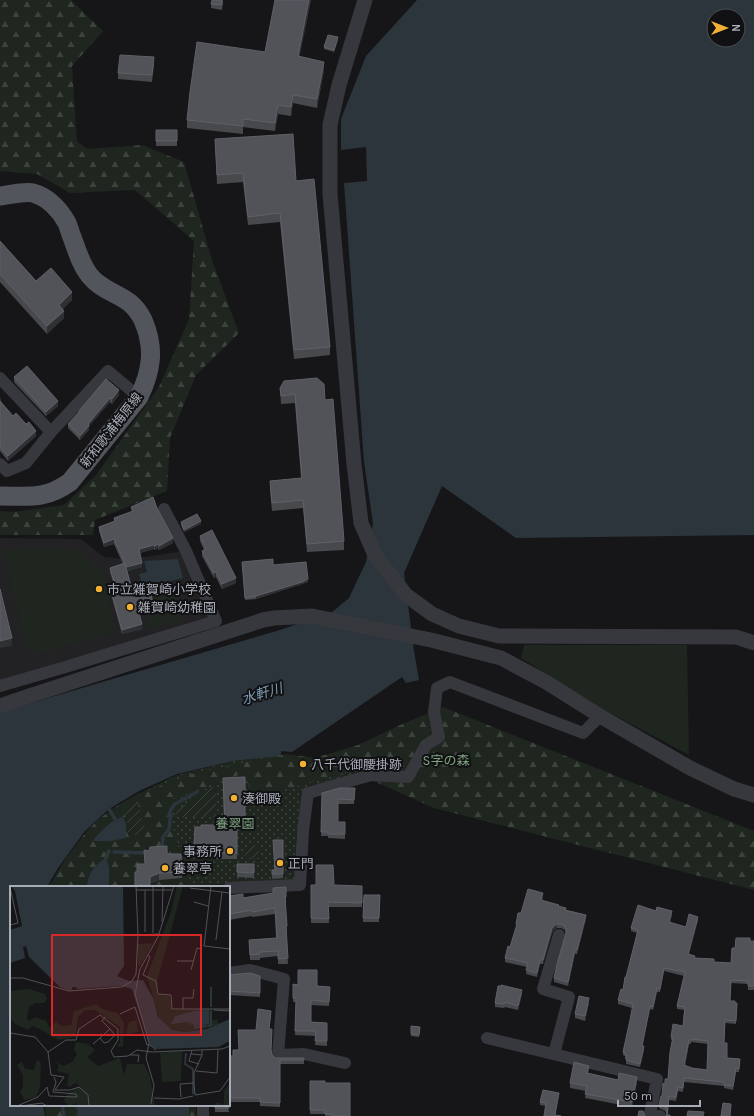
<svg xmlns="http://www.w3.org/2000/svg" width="754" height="1116" viewBox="0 0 754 1116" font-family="Karla,'Noto Sans JP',sans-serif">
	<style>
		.built { fill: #222225 }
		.grass { fill: url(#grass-dots) }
		.forest { fill: url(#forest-firs) }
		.garden { fill: url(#garden-furrows) }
		.pitch { fill: #1e261f }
		.water { fill: #2c353c; fill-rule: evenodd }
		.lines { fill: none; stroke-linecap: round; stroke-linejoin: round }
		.stream { stroke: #2c353c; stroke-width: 3.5 }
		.minor { stroke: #37383d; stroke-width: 12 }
		.tertiary { stroke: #37383d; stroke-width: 15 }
		.primary { stroke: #53555c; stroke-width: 19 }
		.wall { fill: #47494d; fill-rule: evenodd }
		.shaded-wall { fill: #2f3033 }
		.building { fill: #525359; stroke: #5f6168; fill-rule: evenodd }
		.poi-dot { fill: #f2b134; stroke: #111113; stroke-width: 1.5 }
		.labels { text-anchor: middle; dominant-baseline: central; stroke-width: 4; stroke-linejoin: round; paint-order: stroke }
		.street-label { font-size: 13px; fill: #a8adb8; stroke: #111113 }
		.poi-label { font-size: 13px; fill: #a8adb8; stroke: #111113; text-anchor: start }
		.park-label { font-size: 13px; fill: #7fa381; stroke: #111113 }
		.water-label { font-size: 14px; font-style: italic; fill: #7f9bb3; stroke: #111113 }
		.inset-river { fill: none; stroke: #2c353c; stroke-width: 2 }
		.inset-road { fill: none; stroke: #505258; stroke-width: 1 }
		.view { fill: #d62828; fill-opacity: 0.15; stroke: #d62828; stroke-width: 2 }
		.inset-edge { fill: none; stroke: #a8adb8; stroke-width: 2 }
	</style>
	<defs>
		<pattern id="grass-dots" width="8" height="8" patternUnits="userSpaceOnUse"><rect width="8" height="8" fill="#1e261f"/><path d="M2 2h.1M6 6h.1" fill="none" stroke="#3c433d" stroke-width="1.8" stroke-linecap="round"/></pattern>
		<pattern id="forest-firs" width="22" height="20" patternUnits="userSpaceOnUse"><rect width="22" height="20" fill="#1e261f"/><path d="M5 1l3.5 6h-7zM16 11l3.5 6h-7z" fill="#3c433d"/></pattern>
		<pattern id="garden-furrows" width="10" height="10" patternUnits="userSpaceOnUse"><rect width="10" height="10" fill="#1e261f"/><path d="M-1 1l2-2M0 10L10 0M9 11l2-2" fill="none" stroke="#3c433d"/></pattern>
	</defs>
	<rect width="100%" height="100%" fill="#161618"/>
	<path class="built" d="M0,538L81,539L104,557L125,559L144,557L183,551L209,618L0,681Z"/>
	<path class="grass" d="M281,756L411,764L322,784L310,785L305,788L296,837L295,880L263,883L196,885L195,887H49L65,860L87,831L98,820L112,809L136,795L177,775L233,761Z"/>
	<path class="forest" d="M0,0H71L103,31L72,66L77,142L88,149L142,145L184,162L212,260L239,333L196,375L170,438L167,491L95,520L93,535H0V511L13,512L64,505L96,475L159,387L189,319L194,241L135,190L70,193L37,174L0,171Z
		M443,707L754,831V890L434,808L351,771L258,797L241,774L172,799L173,827L189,880V887H49L65,860L87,831L98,820L112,809L136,795L195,773L286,754L315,758L358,745L400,725Z
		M45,1105H196V1116H46Z"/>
	<path class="garden" d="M216,786V817H176V811L208,789Z
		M134,798L138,804L145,830L129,838L127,819L121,810Z
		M248,843L259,846V858H244Z"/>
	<path class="pitch" d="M4,550H75L103,571L116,631L40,654L25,644Z
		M174,591L181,620L151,628L146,611L157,608L154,596Z
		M524,645H687L689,755L599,707L521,658Z"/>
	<path class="water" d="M417,0H754V535L516,538L442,486L404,573L414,651L419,680L406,683L402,677L292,752L281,751V756L233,761L177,774L139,791L109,809L85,831L58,868L47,887H11V1105H43L45,1116H0V712L280,630L332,612L349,598L366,562L373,523L364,462L344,183L367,181L366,147L341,150V119L366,56ZM714,16H738V40H714Z
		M178,559L183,578L143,588L139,574L147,572L144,561Z
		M123,817L126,824V838L111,841H94V839C102,831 111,819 123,817Z
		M106,858L109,867V885H87C88,874 96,863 106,858Z
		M73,1105H189V1116H76L78,1111Z"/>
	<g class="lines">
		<path class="stream" d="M109,809L115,819
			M162,850L163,837L169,829L170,822V811L175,804L197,792
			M114,852L149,853
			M106,858L109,851
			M98,887V885
			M62,1105L64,1116"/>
		<path class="minor" d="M0,378L51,432L108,371L139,397
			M0,464L7,471L26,463L51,432
			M0,686L62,668L216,621L186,551L164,509
			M229,888L300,885L303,831L308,793L371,775L408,777L426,745L439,737L434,712L437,688L450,682L583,733L600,716
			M229,973L250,970L284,979L278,1055L304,1054L345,1063
			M487,1038L657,1079L650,1114L660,1116
			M554,1054L569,997L543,989L559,935
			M203,1105V1116"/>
		<path class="tertiary" d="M365,0L339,85L330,125V194L354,464L361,523L375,555L406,595L432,614L459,626L499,636L736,637L754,643
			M0,706L29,696L263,620L274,618L312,616L431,640L501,658L546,682L600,716L690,768L734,789L754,795"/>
		<path class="primary" d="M0,196C9,195 25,191 33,193C48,197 60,210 67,223C69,227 70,233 72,237C77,251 81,265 90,276C100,289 117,293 130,303C136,308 140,314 143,320C155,348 152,370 139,397L70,482C45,500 29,496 0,496"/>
	</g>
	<path class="wall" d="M223,0L222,10L211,8V4Z
		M311,0L299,57L324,70L317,108L293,103L291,116L278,114L275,131L243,127V134L187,128V120L265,52Z
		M338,40L334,52L324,49V47Z
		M154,64L152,82L118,79V73Z
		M156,130H177V146H156Z
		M215,139L296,181L330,347V355L294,359L280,222L248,225L243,182L217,184Z
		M0,241L36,281L72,300L62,309L64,318L47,334L0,282Z
		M14,377L58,406L46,416L14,382Z
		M280,388L325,400L344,541V550L307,552L303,508L272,511L270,490V481L301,478L295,403L281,404Z
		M119,395L112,404L110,402L89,426V430L80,440L68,428V424L79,413V411L90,398Z
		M0,397L1,402L13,416L36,436L8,461L0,451Z
		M131,507L157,508L173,543L159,550L158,548L155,550L154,549L140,553L142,567L127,571L133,593L153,606L138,610L142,629L122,634L110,591V587L114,585L110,572V568L123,564L114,544L104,547L99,531V527L114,522V518L132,512Z
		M181,522L201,524L184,532L181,525Z
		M200,536L236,583L222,589L216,577L214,578L202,556V551L204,550L200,541Z
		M242,562L273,565L308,582L302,584L256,599L245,600Z
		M245,777V827H237V859H216V853H194L195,827H201L224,825L223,784Z
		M355,788L354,804H338V822H345V839L328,838V836H321L322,793Z
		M283,840V878L272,879V870H274Z
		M167,854L182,872V878L159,880L150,883V887H135V872H137L144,864Z
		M237,864L254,869V878L237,877Z
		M311,885L362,886V907H328L329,923H311Z
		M286,887V903H285L287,932H286L288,964H278V956L260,958V960H250L249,940L276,938L275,914L252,917V916L229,920V896L243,898L273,894Z
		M364,895H380L379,922H363Z
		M543,897L542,900L558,906L586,919L577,954H575L568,986L554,982V978L566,933L565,930L561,928H557L554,930L552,933L543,964H540L537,977L526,974L527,967L505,962V958L510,947L516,928V924L521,913Z
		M656,911L672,915L670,923L686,927L698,920L689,954L695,958L714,962L731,963L735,948L750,941H754V990H748V984L731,983L730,1001L735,1003H737L736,1024L725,1023L724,1043L727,1058L740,1059L739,1072H736L733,1090L724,1088V1086L684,1082L683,1092L678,1091L676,1101L669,1100L668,1115L666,1116L667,1114L665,1111L659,1108V1105L662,1096L665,1084L668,1079L672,1040H671V1037L683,1026L684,1010L677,1009V1006L684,976L664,971L660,992H657L653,1010L650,1009L642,1046L644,1050L640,1067L626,1064V1059H625V1056L623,1055V1052L630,1024V1020L632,1008L618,1004V1000L623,990L637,933L631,931V928ZM691,1042L708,1044L707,1070L692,1068L685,1066L689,1044H691Z
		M229,975L260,976V997L229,995Z
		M293,984L317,986L330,991L329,1006L311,1005V1022L327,1023V1046L315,1045L316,1036L295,1035L296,1002H293Z
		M522,994L518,1010L505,1007L504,1008L495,1007V1003Z
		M589,1003L585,1021L575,1018V1014Z
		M271,1015L269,1029L272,1033L271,1051L272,1055L275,1058H304V1064H280V1107L260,1106V1102H229V1056H233L256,1030Z
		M411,1026L420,1027L419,1037L411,1036Z
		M589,1070L588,1073L618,1080L637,1082L632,1107L585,1098L586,1091L570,1088V1083Z
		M310,1081L325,1083L350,1116H325V1114H310Z
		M559,1095L546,1106L540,1105V1102Z
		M215,1105H228L229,1112H215Z"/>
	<path class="shaded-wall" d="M309,0H311L298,65V56Z
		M324,62V70L317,108V99Z
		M293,95V103L291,116V107Z
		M278,105V114L275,131V123Z
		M72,292V300L59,313V305Z
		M64,311V318L47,334V326Z
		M119,390V395L112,404V399Z
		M110,398V402L89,426V430L80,440V436L88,424Z
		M58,401V406L46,416V412Z
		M36,431V436L8,461V456Z
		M201,521V524L184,532V530Z
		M173,538V543L159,550V546Z
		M114,539V544L104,547V543Z
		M158,544V548L155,550V546Z
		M154,545V549L139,553V549Z
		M142,563V567L126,572V567Z
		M216,572V577L214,578V573Z
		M236,578V583L222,589V584Z
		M308,579V582L302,584L256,599V596Z
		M153,602V606L137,611V606Z
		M142,624V629L122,634V630Z
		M12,638V646L0,648V641Z
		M159,873V880L150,883V887V877Z
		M672,911V915L669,926V922Z
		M586,915V919L577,954V950Z
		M698,917V920L688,958V954Z
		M557,924V928L554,930L552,933L543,964V960L552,928L554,926Z
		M575,949V954L568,986V982Z
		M540,960V964L537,977V973Z
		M664,968V971L660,992V989Z
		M657,988V992L653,1010V1007Z
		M522,990V994L518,1010V1006Z
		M589,998V1003L585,1021V1016Z
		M650,1006V1009L642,1049V1046Z
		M689,1040V1044L684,1069V1065Z
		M644,1046V1050L640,1067V1064Z
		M637,1077V1082L632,1107V1102Z
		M229,1098H230V1102H229Z"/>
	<path class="building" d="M212,0H222V5L211,4Z
		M275,0H309L298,56L324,62L317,99L293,95L291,107L278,105L275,123L243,119V126L187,120L190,92L197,42L265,52Z
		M328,35L338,37L334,50L324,47Z
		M120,55L154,57L152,75L118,73Z
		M156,130H177V141H156Z
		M293,134L296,181L314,179L330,347L294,350L280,213L248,217L243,173L217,175L215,139Z
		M0,241L36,281L51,268L72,292L59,305L64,311L47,326L0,274Z
		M27,366L58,401L46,412L14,377Z
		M317,378L324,384L325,400L333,399L344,541L307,544L303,500L272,503L270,481L302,478L295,394L281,396L280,388L284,381Z
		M106,379L119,390L112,399L110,398L88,424L89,426L80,436L68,424L79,412V411L90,398Z
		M0,401L13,416L16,413L26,424L29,422L36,431L8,456L0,447Z
		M153,497L157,508L173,538L159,546L158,544L155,546L154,545L139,549L142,563L126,567L125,564L133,593L149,588L153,602L137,606L142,624L122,630L110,587L115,585L110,568L125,563L114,539L104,543L99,527L115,521L114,518L133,511L131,507Z
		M197,514L201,521L184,530L181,522Z
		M212,530L236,578L222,584L216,572L214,573L202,551L206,549L200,536Z
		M273,559V565L306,562L308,579L302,582L256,596L245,598L242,562Z
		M0,589L12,638L0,641Z
		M245,777V820L237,821V853H216V847L194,846L195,827H201V825H225L223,778Z
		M340,788H355L354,800L338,799V822H345V834H328V832H321L322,793Z
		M273,840H283V874H272V870H275Z
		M167,846V854H181L182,872L159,873L150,877V885H135V872H137V864H145L144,850L149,851L150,847Z
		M237,864H254V873L237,872Z
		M316,865H333L334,885L362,886V903L328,902L329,919L311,918V885H316Z
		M286,887V897H285L287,926L286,927L288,958L278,959V951L260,952V954L250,955L249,940L277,938L275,908L252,912V910L229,914V896L243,894V898L273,893V888Z
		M528,889L543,893L541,900L559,905L558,906L566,908L565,910L586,915L577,950L575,949L568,982L554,978L557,964L566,933V929L565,926L561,924H557L554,926L552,928L543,960H540L537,973L526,970L528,963L505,958L508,946L510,947L517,924H516L518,913H521Z
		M364,895H380L379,918H363Z
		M638,905L656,911L657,907L672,911L669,922L686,927L689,914L698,917L688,954L695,956L694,958L714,959V962L731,963L732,948H735L736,938H750V941H754V986H748V981L731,980L730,1001H735V1003H737L736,1021L725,1020L724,1043H727V1058L740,1059L739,1069L736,1068L733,1086L724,1085V1082L684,1078L683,1088L678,1087L676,1097H668H669L667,1115H670V1116H666L667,1114V1110L665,1107L659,1105L661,1096H662L663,1083L665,1084V1079H668L670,1052L673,1037H671L673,1024L683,1026L685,1007L677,1006L685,972L664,968L660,989L657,988L653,1007L650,1006L642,1046H644L640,1064L626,1060L627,1056L625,1055V1052H623L630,1020L633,1004L618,1000L621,989L623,990L625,977H626L638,930L631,928ZM691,1039L708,1041L707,1070L692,1068L684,1065L689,1040H691Z
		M298,970H317V986L330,987L329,1002L311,1000V1022L327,1023V1041H315L316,1031H295L296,998H293V984L298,985Z
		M250,973L260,976V993L229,991V975Z
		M501,985L522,990L518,1006L505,1002L504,1004L495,1003L498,986H501Z
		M579,996L589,998L585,1016L575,1014Z
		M258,1009L271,1011L269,1029H272L271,1050L272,1055L275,1058H304V1060H280V1103L260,1102V1098H229V1056H233V1050H239L238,1030H256Z
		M411,1026L420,1027L419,1035L411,1034Z
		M574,1062L589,1066L587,1073L618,1080L619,1073L637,1077L632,1102L585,1094L587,1086L570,1083Z
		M310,1081H325V1083H350V1116H332V1114H325V1110H310Z
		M543,1090L559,1093L555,1115L561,1116H544L546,1103L540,1102Z
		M723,1103L731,1104L730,1116H721Z
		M215,1105H228L229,1108H215Z
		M639,1111H643L645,1116H638Z
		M688,1111L704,1112L703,1116H687Z"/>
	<g class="poi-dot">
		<circle cx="99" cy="589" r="4"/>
		<circle cx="130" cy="607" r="4"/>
		<circle cx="303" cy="764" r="4"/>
		<circle cx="234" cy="798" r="4"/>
		<circle cx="230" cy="851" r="4"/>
		<circle cx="280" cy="863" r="4"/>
		<circle cx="165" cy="868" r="4"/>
	</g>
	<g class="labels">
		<g class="street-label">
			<text transform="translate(111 430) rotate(-52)">新和歌浦梅原線</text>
		</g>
		<g class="poi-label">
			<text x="107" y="589">市立雑賀崎小学校</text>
			<text x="138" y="607">雑賀崎幼稚園</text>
			<text x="311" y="764">八千代御腰掛跡</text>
			<text x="242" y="798">湊御殿</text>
			<text x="222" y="851" text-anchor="end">事務所</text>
			<text x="288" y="863">正門</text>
			<text x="173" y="868">養翠亭</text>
		</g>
		<g class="park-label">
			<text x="446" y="760">S字の森</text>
			<text x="235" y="823">養翠園</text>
		</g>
		<g class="water-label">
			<text transform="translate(262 694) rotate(-17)">水軒川</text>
		</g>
	</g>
	<g transform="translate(10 886)">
		<rect width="220" height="220" fill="#161618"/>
		<path d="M144,94L148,109L160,110L162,124L202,123V141L175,146L163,144L153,138L144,118Z" fill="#1e261f"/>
		<path d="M167,0H173L145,103L149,115L146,117L149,126L201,123L202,135L207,133L209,139L175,146L161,143L150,135L137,90L161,26ZM19,103L35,108L37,113L34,117H25L19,121L17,133L19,135L25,131L36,135L40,142L46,136L51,140L61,139L64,125L87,118L92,123L108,127L114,137L113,160L107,161L110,156V141L85,124H75L68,131L65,151L48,154L30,143L22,140L18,144L5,138L0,132V105ZM66,156L78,158L85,164L77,171L88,180L110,172L114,189L117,178H134L140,191L145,220H68L66,217L60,220L55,216L54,213L60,206L70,200L66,197L59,201L57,199L59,188L47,185L49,179L44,175L54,180L62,176L67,168L64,164ZM27,174L31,177L30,202L26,211L15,214L10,207L13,200V189L7,179L12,176L15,183L24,184ZM220,197V220H203L208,216L214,219V205Z" fill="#1e261f"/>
		<path d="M143,57L130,80L128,79V58ZM127,134L128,146L116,149L119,136ZM172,165L171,195L152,196L150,167Z" fill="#1e261f"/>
		<path d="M1,0H113L114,80L107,90L119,95L133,94L143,112L148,131L162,144L175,146L197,143L220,133V155L208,161L146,163L140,159L122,103L112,100L67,103L66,101H62V104H58L50,101L19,71L16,60L13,61L15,72L0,77V44L12,40L5,5ZM184,125L199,124V138L185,141L181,136L180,141L179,136L161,138L165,130Z" fill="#2c353c"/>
		<path class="inset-river" d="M201,101V121M198,140L201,139V125M184,142L197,140M176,167L175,178L183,183V208"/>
		<path class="inset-road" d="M126,0L128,49M143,0V47M201,0L194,60L220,63M0,1L8,37L0,39M180,2L220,7M126,4H163M184,16L198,20M152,36L153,0M135,46V4M206,54L212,6M138,69L140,71L133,89L146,95L148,108L161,109L162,123H220M167,75H183M181,84L187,62L191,63L192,59M0,92H13L59,105L112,101L122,95L126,88L128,49L149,48M173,123V112H183L184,103M204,124L220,125M110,128L125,121L137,159H140L146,164M0,147L25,151L38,166M90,152L94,157L98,156L105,149L100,143M83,158L100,143L92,135L95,131M182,164L179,175L189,178M38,166L56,154H66L69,143L90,129L108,143V154L101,165L104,171L118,170L127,164L142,166L212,163L220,160M38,166L41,189L54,191L45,204H60L69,201L78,209L79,220M181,168L192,169V164M120,169H129L128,176M186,185L207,187L208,163M184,197V187L192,169M171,211L170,198L184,197L185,209L210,205L220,191M144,212L169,213L183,210M141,218L144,199L136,172L139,157L125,108L130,83L148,51L164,0M7,220L28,211L37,201L39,210L67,211L66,208L43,206L46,196L44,191M11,220L32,217L37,220"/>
		<path class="view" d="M42,49H191V149H42Z"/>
		<rect width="220" height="220" class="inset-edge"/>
	</g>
	<g transform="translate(726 28) rotate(90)"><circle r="19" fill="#111113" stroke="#4d4f55"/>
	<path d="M0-3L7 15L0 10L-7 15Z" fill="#f2b134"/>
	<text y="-6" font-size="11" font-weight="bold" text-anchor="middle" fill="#a8adb8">N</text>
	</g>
	<path d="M618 1100v6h82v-6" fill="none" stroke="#a8adb8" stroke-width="2"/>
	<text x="624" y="1100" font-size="12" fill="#a8adb8" stroke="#111113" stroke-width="3" paint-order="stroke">50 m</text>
</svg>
